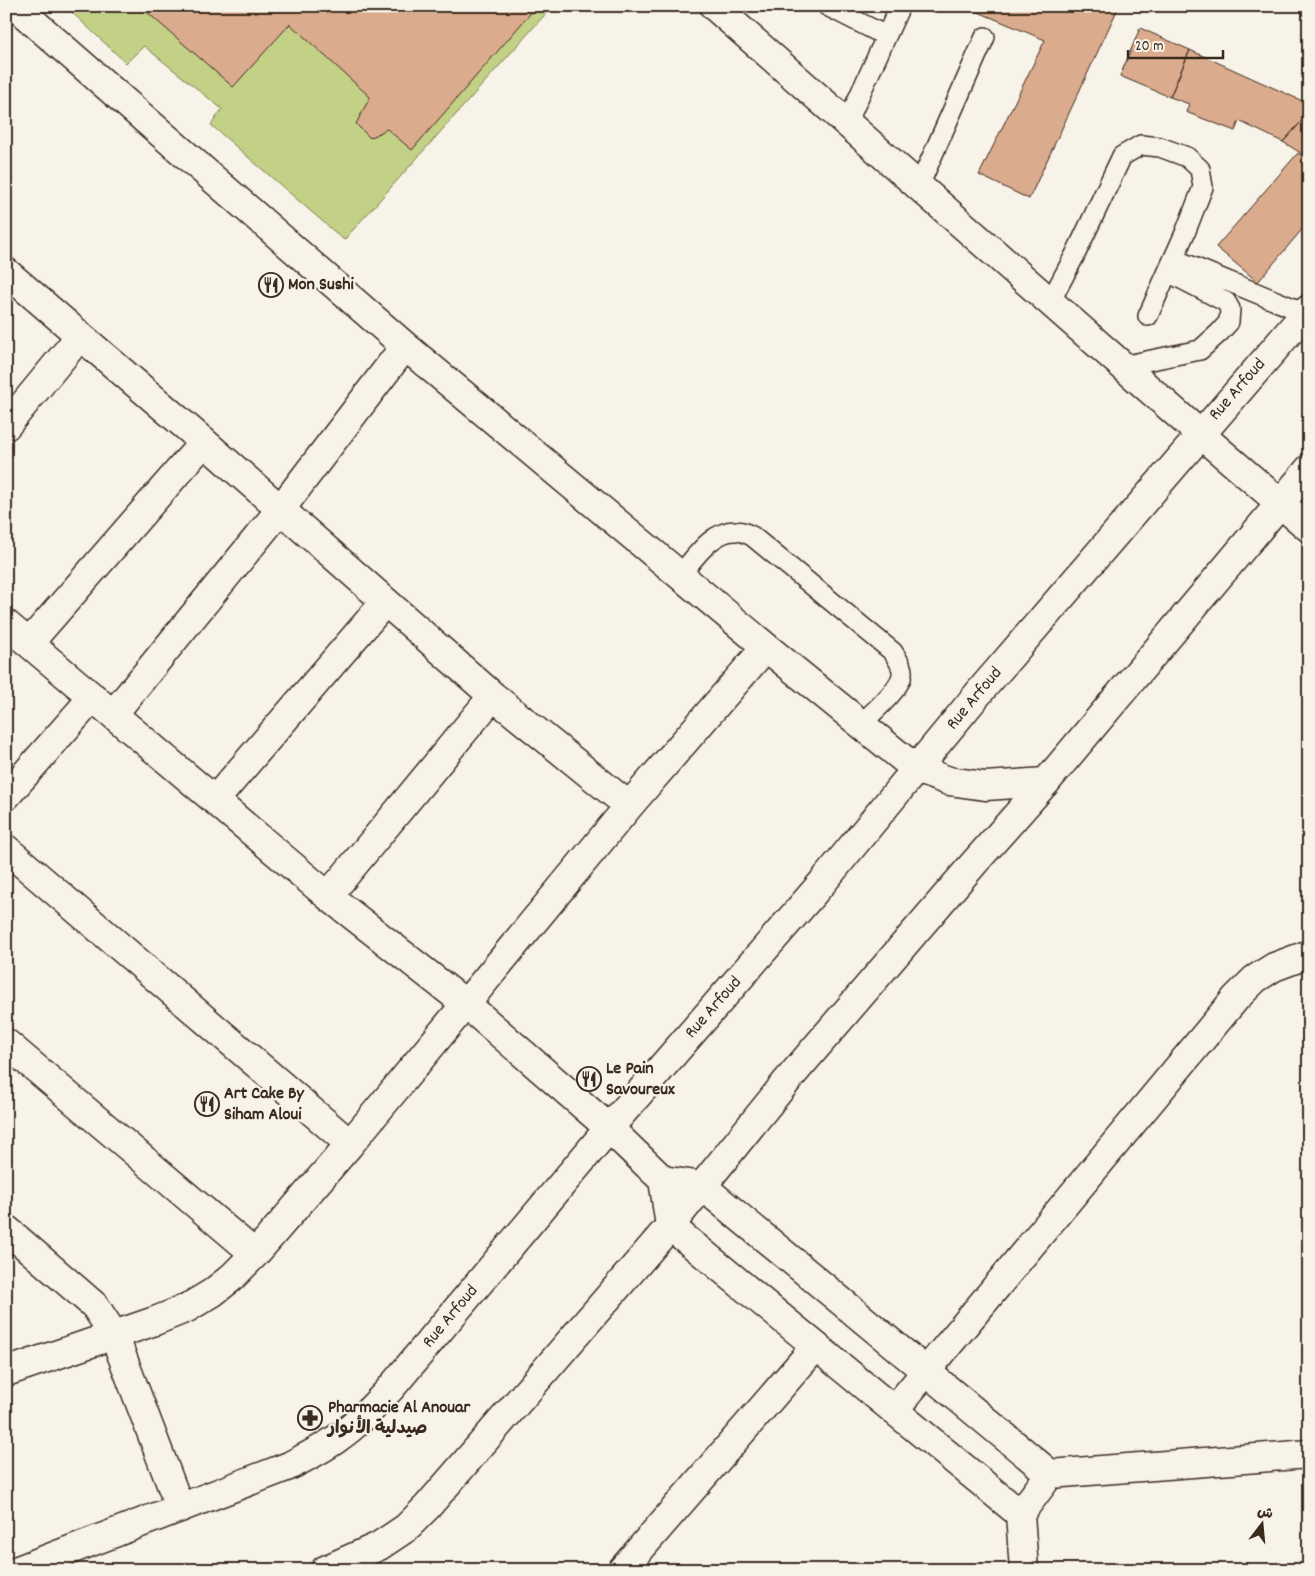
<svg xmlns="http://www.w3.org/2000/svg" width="1315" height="1576" viewBox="0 0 1315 1576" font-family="Dekko,'Playpen Sans Arabic',sans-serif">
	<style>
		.green { fill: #c2d186; stroke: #7e7e52 }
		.building { fill: #dbab8d; stroke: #3b2a1e }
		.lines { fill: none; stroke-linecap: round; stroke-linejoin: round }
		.lane-casing { stroke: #3b2a1e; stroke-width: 22 }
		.street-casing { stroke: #3b2a1e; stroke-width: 31 }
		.secondary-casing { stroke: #3b2a1e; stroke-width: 31 }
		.lane { stroke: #f7f3e8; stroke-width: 19 }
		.street { stroke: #f7f3e8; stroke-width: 28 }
		.secondary { stroke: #f7f3e8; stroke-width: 28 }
		.labels { text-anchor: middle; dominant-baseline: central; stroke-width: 4.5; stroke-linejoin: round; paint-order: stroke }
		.poi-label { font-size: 18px; font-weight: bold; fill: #3b2a1e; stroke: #f7f3e8; text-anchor: start }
		.street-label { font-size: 18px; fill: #3b2a1e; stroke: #f7f3e8 }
	</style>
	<rect width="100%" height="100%" fill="#f7f3e8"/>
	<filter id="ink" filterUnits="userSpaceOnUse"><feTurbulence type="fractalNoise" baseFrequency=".02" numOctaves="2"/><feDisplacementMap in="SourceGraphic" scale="10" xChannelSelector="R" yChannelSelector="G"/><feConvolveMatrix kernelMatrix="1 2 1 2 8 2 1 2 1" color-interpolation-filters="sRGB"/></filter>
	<g filter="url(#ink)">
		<path class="green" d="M65,6H546L550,9L344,240L211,125L222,109L144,46L126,63Z"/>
		<path class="building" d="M140,6H534L536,7L412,150L387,129L370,138L356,124L370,97L290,24L233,87Z
			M964,6H1119L1029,199L979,175L1045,40Z
			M1140,28L1190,50L1170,97L1120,76Z
			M1190,50L1309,104V113L1283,142L1239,121L1235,131L1186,112L1189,104L1170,97Z
			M1309,113V158L1283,142Z
			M1298,153L1309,161V221L1258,282L1216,247Z"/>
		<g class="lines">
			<defs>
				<path id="lane" d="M827,6L886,36
					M847,123L900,6
					M919,186L985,37
					M1174,259L1305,313
					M1050,302L1075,255L1122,156L1141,145L1160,147L1187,157L1200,169L1203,187L1185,233L1148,316
					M1122,366L1200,350L1219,333L1229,322L1230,309L1226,302L1168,272
					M680,575C694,559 713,529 737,531C742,531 748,534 752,536L893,652C897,659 903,666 902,674C901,689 872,713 861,724"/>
				<path id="street" d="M15,6L405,346L766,647L916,769L949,781L985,786L1046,782
					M714,6L1200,434
					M6,272L204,442L493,696L629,806
					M6,426L80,336
					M6,624L328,896L466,1004L609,1128L663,1180L702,1186L1050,1474L1309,1454
					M29,643L204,442
					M114,713L280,510L405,346
					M6,796L93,697
					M215,800L385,602
					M6,849L350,1144
					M328,896L493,696
					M6,1043L255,1254
					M663,1180L670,1226L1020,1514
					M6,1229L95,1306L114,1335L180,1508
					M6,1372L155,1321L187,1308L212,1293L231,1278L255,1254L350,1144L629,806L766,647
					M894,1410L1236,998L1255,979L1274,967L1309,954
					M622,1570L816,1346
					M1024,1570L1020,1514L1050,1474"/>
				<path id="secondary" d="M1200,434L1309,528
					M18,1570L289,1466C306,1457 323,1449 339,1437C358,1424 374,1406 390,1389L609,1128L822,883L982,689L1309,309
					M325,1570L379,1546L406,1528L427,1507L670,1226L787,1081L975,862L1046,782L1309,469"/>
			</defs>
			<use href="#lane" class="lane-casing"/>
			<use href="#street" class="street-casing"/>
			<use href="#secondary" class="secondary-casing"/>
			<use href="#lane" class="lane"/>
			<use href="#street" class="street"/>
			<use href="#secondary" class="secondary"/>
		</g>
	</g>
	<defs>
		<symbol id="restaurant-ring" viewBox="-11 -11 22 22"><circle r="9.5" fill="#f7f3e8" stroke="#3b2a1e" stroke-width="1.5"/><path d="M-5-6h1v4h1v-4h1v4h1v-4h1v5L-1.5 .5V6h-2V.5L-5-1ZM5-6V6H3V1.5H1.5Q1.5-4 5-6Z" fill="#3b2a1e"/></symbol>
		<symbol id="pharmacy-ring" viewBox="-11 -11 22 22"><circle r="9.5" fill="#f7f3e8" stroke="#3b2a1e" stroke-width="1.5"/><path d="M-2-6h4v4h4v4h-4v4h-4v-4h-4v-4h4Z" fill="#3b2a1e"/></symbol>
	</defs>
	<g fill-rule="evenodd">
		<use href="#restaurant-ring" x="257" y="271" width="28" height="28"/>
		<use href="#restaurant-ring" x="575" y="1065" width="28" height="28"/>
		<use href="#restaurant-ring" x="193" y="1090" width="28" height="28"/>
		<use href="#pharmacy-ring" x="296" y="1404" width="28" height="28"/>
	</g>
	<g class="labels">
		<g class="poi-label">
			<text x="288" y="285">Mon Sushi</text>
			<text x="606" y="1069">Le Pain<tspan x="606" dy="21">Savoureux</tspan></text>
			<text x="224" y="1094">Art Cake By<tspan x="224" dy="21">Siham Aloui</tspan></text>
			<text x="328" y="1408">Pharmacie Al Anouar<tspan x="328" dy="21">صيدلية الأنوار</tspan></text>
		</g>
		<g class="street-label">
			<text transform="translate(1238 390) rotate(-49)">Rue Arfoud</text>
			<text transform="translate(975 699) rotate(-50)">Rue Arfoud</text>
			<text transform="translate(714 1008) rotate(-49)">Rue Arfoud</text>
			<text transform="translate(451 1317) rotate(-50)">Rue Arfoud</text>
		</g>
	</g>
	<rect width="1315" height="1576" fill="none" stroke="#f7f3e8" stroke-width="25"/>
	<rect x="12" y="12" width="1290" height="1551" fill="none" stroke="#3b2a1e" stroke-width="2" filter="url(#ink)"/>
	<g transform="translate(1262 1524) rotate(16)" stroke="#f7f3e8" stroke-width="4" paint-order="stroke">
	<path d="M0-4L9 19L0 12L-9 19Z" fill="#3b2a1e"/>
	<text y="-8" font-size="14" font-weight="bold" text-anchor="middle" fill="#3b2a1e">ش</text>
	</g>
	<path d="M1128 50v8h95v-8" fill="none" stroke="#3b2a1e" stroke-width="2.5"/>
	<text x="1135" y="50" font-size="15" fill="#3b2a1e" stroke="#f7f3e8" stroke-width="4" paint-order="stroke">20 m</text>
</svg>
